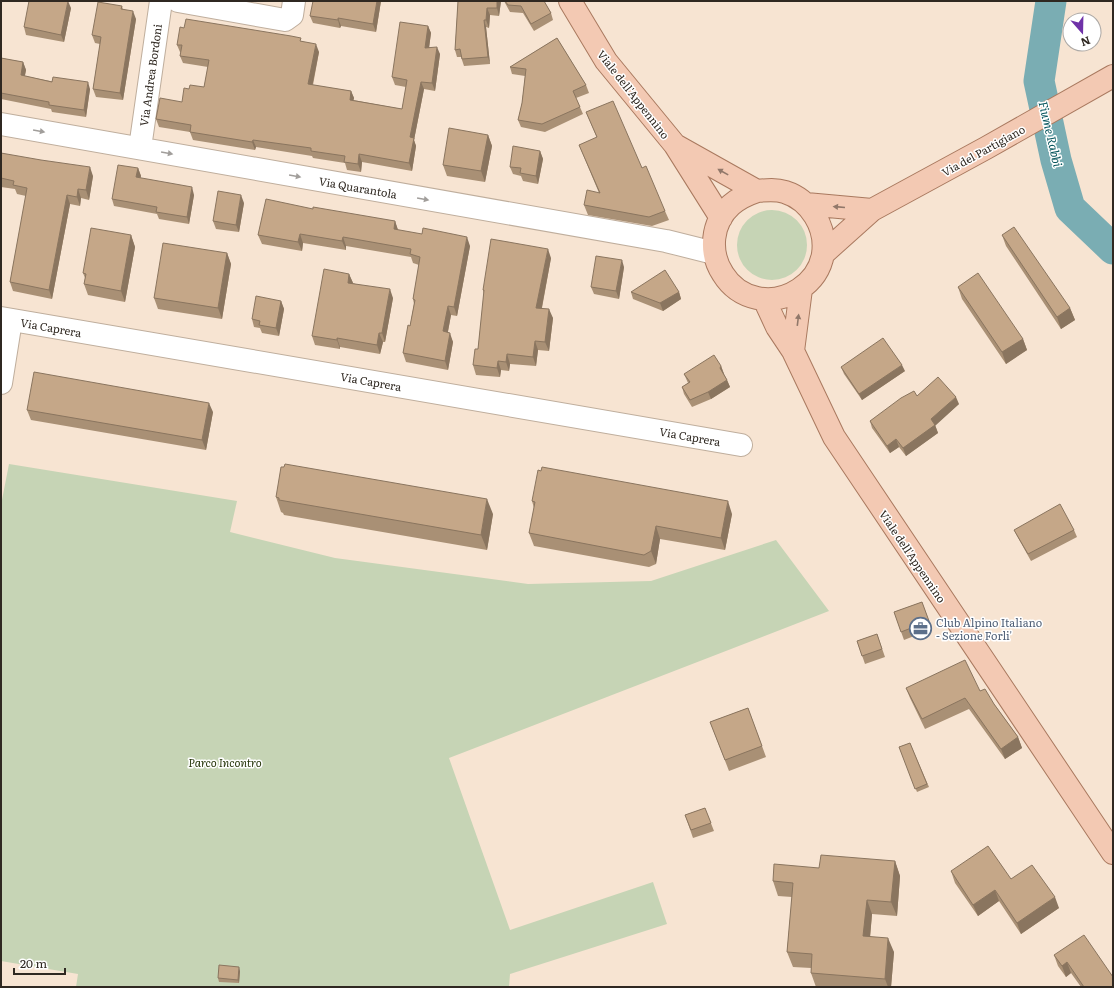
<svg xmlns="http://www.w3.org/2000/svg" width="1114" height="988" viewBox="0 0 1114 988" font-family="Literata,serif">
	<style>
		.green { fill: #c6d4b5 }
		.lines { fill: none; stroke-linecap: round; stroke-linejoin: round }
		.river { stroke: #7aadb3; stroke-width: 31 }
		.minor-casing { stroke: #bfae9d; stroke-width: 24 }
		.major-casing { stroke: #a9795f; stroke-width: 24 }
		.minor { stroke: #fff; stroke-width: 22 }
		.major { stroke: #f3c9b3; stroke-width: 22 }
		.wall { fill: #a99075 }
		.shaded-wall { fill: #8a755f }
		.building { fill: #c5a788; stroke: #8a755f }
		.oneway { fill: #a19e9b }
		.oneway2 { fill: #91786a }
		.labels { text-anchor: middle; dominant-baseline: central; stroke-width: 3; stroke-linejoin: round; paint-order: stroke }
		.street-label { font-size: 11px; fill: #2f2821; stroke: #fff }
		.service-label { font-size: 11px; fill: #4e5e75; stroke: #fff; text-anchor: start }
		.park-label { font-size: 11px; font-style: italic; fill: #28370c; stroke: #fff }
		.water-label { font-size: 12px; font-style: italic; fill: #08565d; stroke: #fff }
	</style>
	<rect width="100%" height="100%" fill="#f7e4d2"/>
	<path class="green" d="M737 245a35 35 0 1 1 70 0a35 35 0 1 1-70 0Z
		M9,464L237,501L230,532L335,558L528,584L651,581L776,540L829,611L449,758L510,930L653,882L667,924L510,974L509,987H76L78,974L1,961V505Z"/>
	<g class="lines">
		<path class="river" d="M1051,1L1039,81L1056,160L1070,208L1113,249"/>
		<defs>
			<path id="minor" d="M178,1L285,20L292,15L294,1
				M1,124L666,241L714,253
				M140,148L161,1
				M1,318L741,445
				M1,383L11,320"/>
			<path id="major" d="M570,1L606,61L675,145L721,218
				M675,145L757,191C767,190 776,189 785,192C810,200 827,227 823,254C818,284 786,304 757,298C743,295 731,287 723,274C709,253 711,223 731,205C739,198 748,194 757,191
				M806,204L872,210
				M823,254L872,210L986,148L1113,76
				M764,299L777,327L793,351L834,437L1113,853
				M793,351L801,289"/>
		</defs>
		<use href="#minor" class="minor-casing"/>
		<use href="#major" class="major-casing"/>
		<use href="#minor" class="minor"/>
		<use href="#major" class="major"/>
	</g>
	<path class="wall" d="M361,1H381L376,32L341,26L340,28L313,23L310,16Z
		M458,1H501L499,16L490,15L489,28L486,27L490,64L464,66L461,57H457L455,50Z
		M504,1H544L551,13L553,20L534,31L523,13L510,12Z
		M122,6L123,10L136,19L123,100L96,97L93,89L100,44L95,43L92,35Z
		M71,8L64,42L26,35L24,27Z
		M428,26L431,33L429,47L440,54L435,91L424,89L414,140L416,146L412,171L362,162L361,172L347,170L345,163L313,158L312,156L256,147L255,150L193,140L190,132L159,127L156,119L182,102L189,89L204,87L208,67L183,63L180,56L181,52H180L177,45L302,41L319,52L313,85L351,91L354,98L353,100L402,109L406,87L395,85L392,77Z
		M557,38L586,85L589,93L576,98L583,114L545,132L521,127L518,120L522,103L525,76L512,74L510,67Z
		M1,58L23,62L26,70L25,76L90,89L86,117L52,112L51,109L1,99Z
		M586,112L642,168L665,211L669,220L652,226L588,215L584,205L599,193L579,145L597,138Z
		M488,135L492,146L485,182L447,176L443,165Z
		M540,151L543,159L538,184L523,181L521,176L513,174L510,167Z
		M1,153L93,176L89,200L81,198L80,206L70,204L52,299L13,291L10,282L26,196L17,194L15,189L1,187Z
		M138,168L141,176L140,178L194,195L189,224L159,219L157,214L114,206L112,199Z
		M244,203L239,232L216,229L213,221Z
		M313,209L395,221L398,230L470,246L457,316L451,315L448,332L453,342L448,370L406,362L403,353L410,326L414,304L413,299L419,265L413,263L411,257L346,246V250L303,243L302,251L262,244L258,235Z
		M131,235L135,247L125,302L88,295L84,284L85,278L83,273Z
		M1002,235L1070,308L1075,320L1061,329L1006,246Z
		M227,253L231,264L222,319L158,309L154,298Z
		M551,258L542,308L553,318L549,351L538,350L536,366L510,364L509,371L501,370L500,377L476,375L473,365L478,349L484,294L483,290Z
		M624,267L619,299L594,294L591,287Z
		M349,274L353,283L393,298L385,342H383L380,354L340,347V349L315,345L312,336Z
		M958,287L1023,339L1027,350L1006,364L962,299Z
		M631,292H679L681,299L663,311L633,299Z
		M281,301L284,309L279,336L262,333L260,328L254,327L252,319Z
		M721,366L724,374L727,380L730,387L711,399L692,407L684,394L682,387L688,383L684,374Z
		M841,367L905,371L862,400L844,374Z
		M917,396L959,404L935,425L938,433L906,456L899,447L890,453L872,428L870,421Z
		M27,410L213,412L206,450L31,420Z
		M276,497L493,514L487,550L284,515L283,513L281,512Z
		M532,501L732,514L725,550L660,539L656,564L649,567L534,546L529,533L534,508Z
		M1014,530H1074L1077,537L1031,561L1017,536Z
		M922,602L932,629L904,640L894,612Z
		M877,634L885,657L865,664L857,641Z
		M906,688L980,691L994,704L1018,737L1022,748L1005,759L969,709L925,729L910,698Z
		M748,708L766,757L729,771L710,722Z
		M910,743L929,787L917,792L899,747Z
		M705,808L714,831L693,838L685,815Z
		M895,861L900,876L897,916L872,914L870,936L894,952L891,987H816L811,973V968L793,967L787,952L792,897L778,896L773,881Z
		M951,871L1011,879L1059,908L1021,934L999,901L978,916L955,883Z
		M1054,955L1113,987H1081L1071,973L1066,977L1058,966Z
		M240,971L239,983L219,982L218,978Z"/>
	<path class="shaded-wall" d="M68,1L71,8L64,42L61,35Z
		M377,1H381L376,32L373,24Z
		M497,1H501L499,16L497,8Z
		M487,8L490,15L489,28L486,20Z
		M133,11L136,19L123,100L120,93Z
		M338,18L341,26L340,28L338,20Z
		M484,20L486,27L490,64L488,57Z
		M428,26L431,33L428,56L425,48Z
		M316,44L319,52L311,92L308,84Z
		M437,47L440,54L435,91L432,83Z
		M23,62L26,70L23,83L21,75Z
		M88,82L90,89L86,117L84,110Z
		M421,82L424,89L414,140L416,146L412,171L409,163L410,137Z
		M351,91L354,98L352,108L350,100Z
		M488,135L492,146L485,182L481,171Z
		M253,140L256,147L255,150L252,142Z
		M540,151L543,159L538,184L536,176Z
		M359,154L362,162L361,172L358,164Z
		M90,167L93,176L89,200L86,190Z
		M138,168L141,176L139,185L136,177Z
		M192,187L194,195L189,224L187,217Z
		M78,189L81,198L80,206L77,197Z
		M67,195L70,204L52,299L49,290Z
		M241,195L244,203L239,232L236,225Z
		M395,221L398,230L394,229Z
		M300,234L303,243L302,251L298,242Z
		M131,235L135,247L125,302L121,291Z
		M343,237L346,246V250L342,241Z
		M467,237L470,246L457,316L454,307Z
		M548,249L551,258L540,317L536,308Z
		M227,253L231,264L222,319L218,308Z
		M622,260L624,267L619,299L616,291Z
		M349,274L353,283L351,292L348,283Z
		M390,289L393,298L385,342L382,333Z
		M679,292L681,299L663,311L660,303Z
		M281,301L284,309L279,336L276,328Z
		M448,306L451,315L446,341L443,331Z
		M1070,308L1075,320L1061,329L1057,317Z
		M549,309L553,318L549,351L545,342Z
		M379,333L383,342L380,354L377,345Z
		M450,333L453,342L448,370L445,361Z
		M337,338L340,347V349L337,340Z
		M1023,339L1027,350L1006,364L1002,352Z
		M535,341L538,350L536,366L533,357Z
		M507,354L510,364L509,371L506,362Z
		M498,361L501,370L500,377L497,368Z
		M902,365L905,371L862,400L859,394Z
		M721,366L724,374L722,375L720,368Z
		M727,380L730,387L711,399L708,392Z
		M956,397L959,404L935,426V425L938,433L906,456L903,448L931,419Z
		M209,403L213,412L206,450L202,440Z
		M896,439L899,447L890,453L887,446Z
		M487,499L493,514L487,550L481,535Z
		M728,501L732,514L725,550L721,538Z
		M656,526L660,539L656,564L651,551Z
		M1018,737L1022,748L1005,759L1001,749Z
		M895,861L900,876L897,916L891,902Z
		M995,890L999,901L978,916L973,905Z
		M1055,897L1059,908L1021,934L1017,923Z
		M867,900L872,914L869,950L863,936Z
		M888,938L894,952L891,987H888L885,979Z
		M1067,962L1071,973L1066,977L1062,966Z
		M239,967L240,971L239,983L238,980Z"/>
	<path class="building" d="M29,1H68L61,35L24,27Z
		M313,1H377L373,24L338,18V20L310,16Z
		M458,1H497V8H487L486,20H484L488,57L462,59L460,49L455,50Z
		M505,1H544L551,13L531,24L521,6L508,5Z
		M98,2L122,6L121,9L133,11L120,93L93,89L101,37L92,35Z
		M186,19L291,36L301,38L300,41L316,44L308,84L351,91L350,100L402,109L407,80L392,77L400,22L428,26L425,48L437,47L432,83L421,82L410,137L414,138L409,163L359,154L358,164L344,162L345,156L311,151V148L253,140L252,142L190,132L191,125L156,119L160,98L182,102L184,88L189,89L190,85L204,87L209,60L180,56L182,45H177L180,27L184,28Z
		M557,38L586,85L573,91L580,107L542,124L518,120L522,103L526,69L510,67Z
		M1,58L23,62L21,75L52,82L53,77L88,82L84,110L49,105V102L1,93Z
		M613,101L642,168L646,166L665,211L649,217L584,205L587,190L600,193L579,145L597,137L586,112Z
		M449,128L488,135L481,171L443,165Z
		M513,146L540,151L536,176L520,173L521,168L510,167Z
		M1,153L41,160L90,167L86,190L78,189L77,197L67,195L49,290L10,282L27,188L13,185L14,181L1,178Z
		M118,165L138,168L136,177L192,187L187,217L156,212L157,207L112,199Z
		M218,191L241,195L236,225L213,221Z
		M266,199L313,209V207L395,221L394,229L422,234L423,228L467,237L454,307L448,306L443,331L450,333L445,361L403,353L408,325L410,326L415,300L413,299L420,257L410,254L411,249L343,237L342,241L300,234L298,242L258,235Z
		M1014,227L1070,308L1057,317L1002,235Z
		M91,228L131,235L121,291L84,284L86,274L83,273Z
		M491,239L548,249L536,308L549,309L545,342L535,341L533,357L507,354L506,362L498,361L497,368L473,365L475,349H478L484,290H483Z
		M163,243L227,253L218,308L154,298Z
		M596,256L622,260L616,291L591,287Z
		M324,269L349,274L348,283L390,289L382,333H379L377,345L337,338V340L312,336Z
		M665,270L679,292L660,303L631,292Z
		M978,273L1023,339L1002,352L958,287Z
		M256,296L281,301L276,328L259,325L260,321L252,319Z
		M883,338L902,365L859,394L841,367Z
		M714,355L721,366L720,368L727,380L708,392L690,400L682,387L690,382L684,374Z
		M34,372L209,403L202,440L27,410Z
		M938,377L956,397L931,419L935,425L903,448L896,439L887,446L870,421L901,398L914,391L917,396Z
		M285,464L487,499L481,535L279,500V498L276,497L281,467H284Z
		M542,467L728,501L721,538L656,526L651,551L644,555L529,533L535,502L532,501L538,470L541,471Z
		M1060,504L1074,530L1028,554L1014,530Z
		M922,602L929,621L901,632L894,612Z
		M877,634L882,649L862,656L857,641Z
		M965,660L980,691L985,689L994,704L1018,737L1001,749L965,698L922,719L906,688Z
		M748,708L762,746L725,760L710,722Z
		M910,743L927,784L915,789L899,747Z
		M705,808L711,823L691,830L685,815Z
		M988,846L1011,879L1032,865L1055,897L1017,923L995,890L973,905L951,871Z
		M821,855L895,861L891,902L867,900L863,936L888,938L885,979L811,973L812,954L787,952L793,883L773,881L774,864L819,868Z
		M1084,935L1113,977V987H1084L1067,962L1062,966L1054,955Z
		M219,965L239,967L238,980L218,978Z"/>
	<defs><path id="oneway-solid" d="M-6-.8H1V-3.2L6.5 0L1 3.2V.8H-6Z"/></defs>
	<g class="oneway">
		<use href="#oneway-solid" transform="translate(39 131) rotate(10)"/>
		<use href="#oneway-solid" transform="translate(167 153) rotate(10)"/>
		<use href="#oneway-solid" transform="translate(295 176) rotate(10)"/>
		<use href="#oneway-solid" transform="translate(423 199) rotate(10)"/>
	</g>
	<g class="oneway2">
		<use href="#oneway-solid" transform="translate(723 172) rotate(-151)"/>
		<use href="#oneway-solid" transform="translate(839 207) rotate(-175)"/>
		<use href="#oneway-solid" transform="translate(798 320) rotate(-83)"/>
	</g>
	<defs>
		<symbol id="office-ring" viewBox="-11 -11 22 22"><circle r="9.5" fill="#fff" stroke="#5c6f8a" stroke-width="1.5"/><path d="M-6-3h4V-5.5h4V-3h4V5H-6ZM-1-4.5V-3h2v-1.5ZM-6 0V1H6V0Z" fill="#5c6f8a"/></symbol>
	</defs>
	<g fill-rule="evenodd">
		<use href="#office-ring" x="908" y="616" width="25" height="25"/>
	</g>
	<g class="labels">
		<g class="street-label">
			<text transform="translate(150 75) rotate(-82)">Via Andrea Bordoni</text>
			<text transform="translate(634 94) rotate(52)">Viale dell'Appennino</text>
			<text transform="translate(983 150) rotate(-29)">Via del Partigiano</text>
			<text transform="translate(358 187) rotate(10)">Via Quarantola</text>
			<text transform="translate(51 327) rotate(10)">Via Caprera</text>
			<text transform="translate(371 381) rotate(10)">Via Caprera</text>
			<text transform="translate(690 436) rotate(10)">Via Caprera</text>
			<text transform="translate(913 556) rotate(56)">Viale dell'Appennino</text>
		</g>
		<g class="service-label">
			<text x="936" y="622">Club Alpino Italiano<tspan x="936" dy="13">- Sezione Forli'</tspan></text>
		</g>
		<g class="park-label">
			<text x="225" y="762">Parco Incontro</text>
		</g>
		<g class="water-label">
			<text transform="translate(1051 134) rotate(77)">Fiume Rabbi</text>
		</g>
	</g>
	<rect width="1114" height="988" fill="none" stroke="#2f2821" stroke-width="4"/>
	<g transform="translate(1082 32) rotate(160)"><circle r="19" fill="#ffffff" stroke="#aca9a6"/>
	<path d="M0-3L7 15L0 10L-7 15Z" fill="#6f32a8"/>
	<text y="-6" font-size="11" font-weight="bold" text-anchor="middle" fill="#2f2821">N</text>
	</g>
	<path d="M14 968v6h51v-6" fill="none" stroke="#2f2821" stroke-width="2"/>
	<text x="20" y="968" font-size="12" fill="#2f2821" stroke="#ffffff" stroke-width="3" paint-order="stroke">20 m</text>
</svg>
